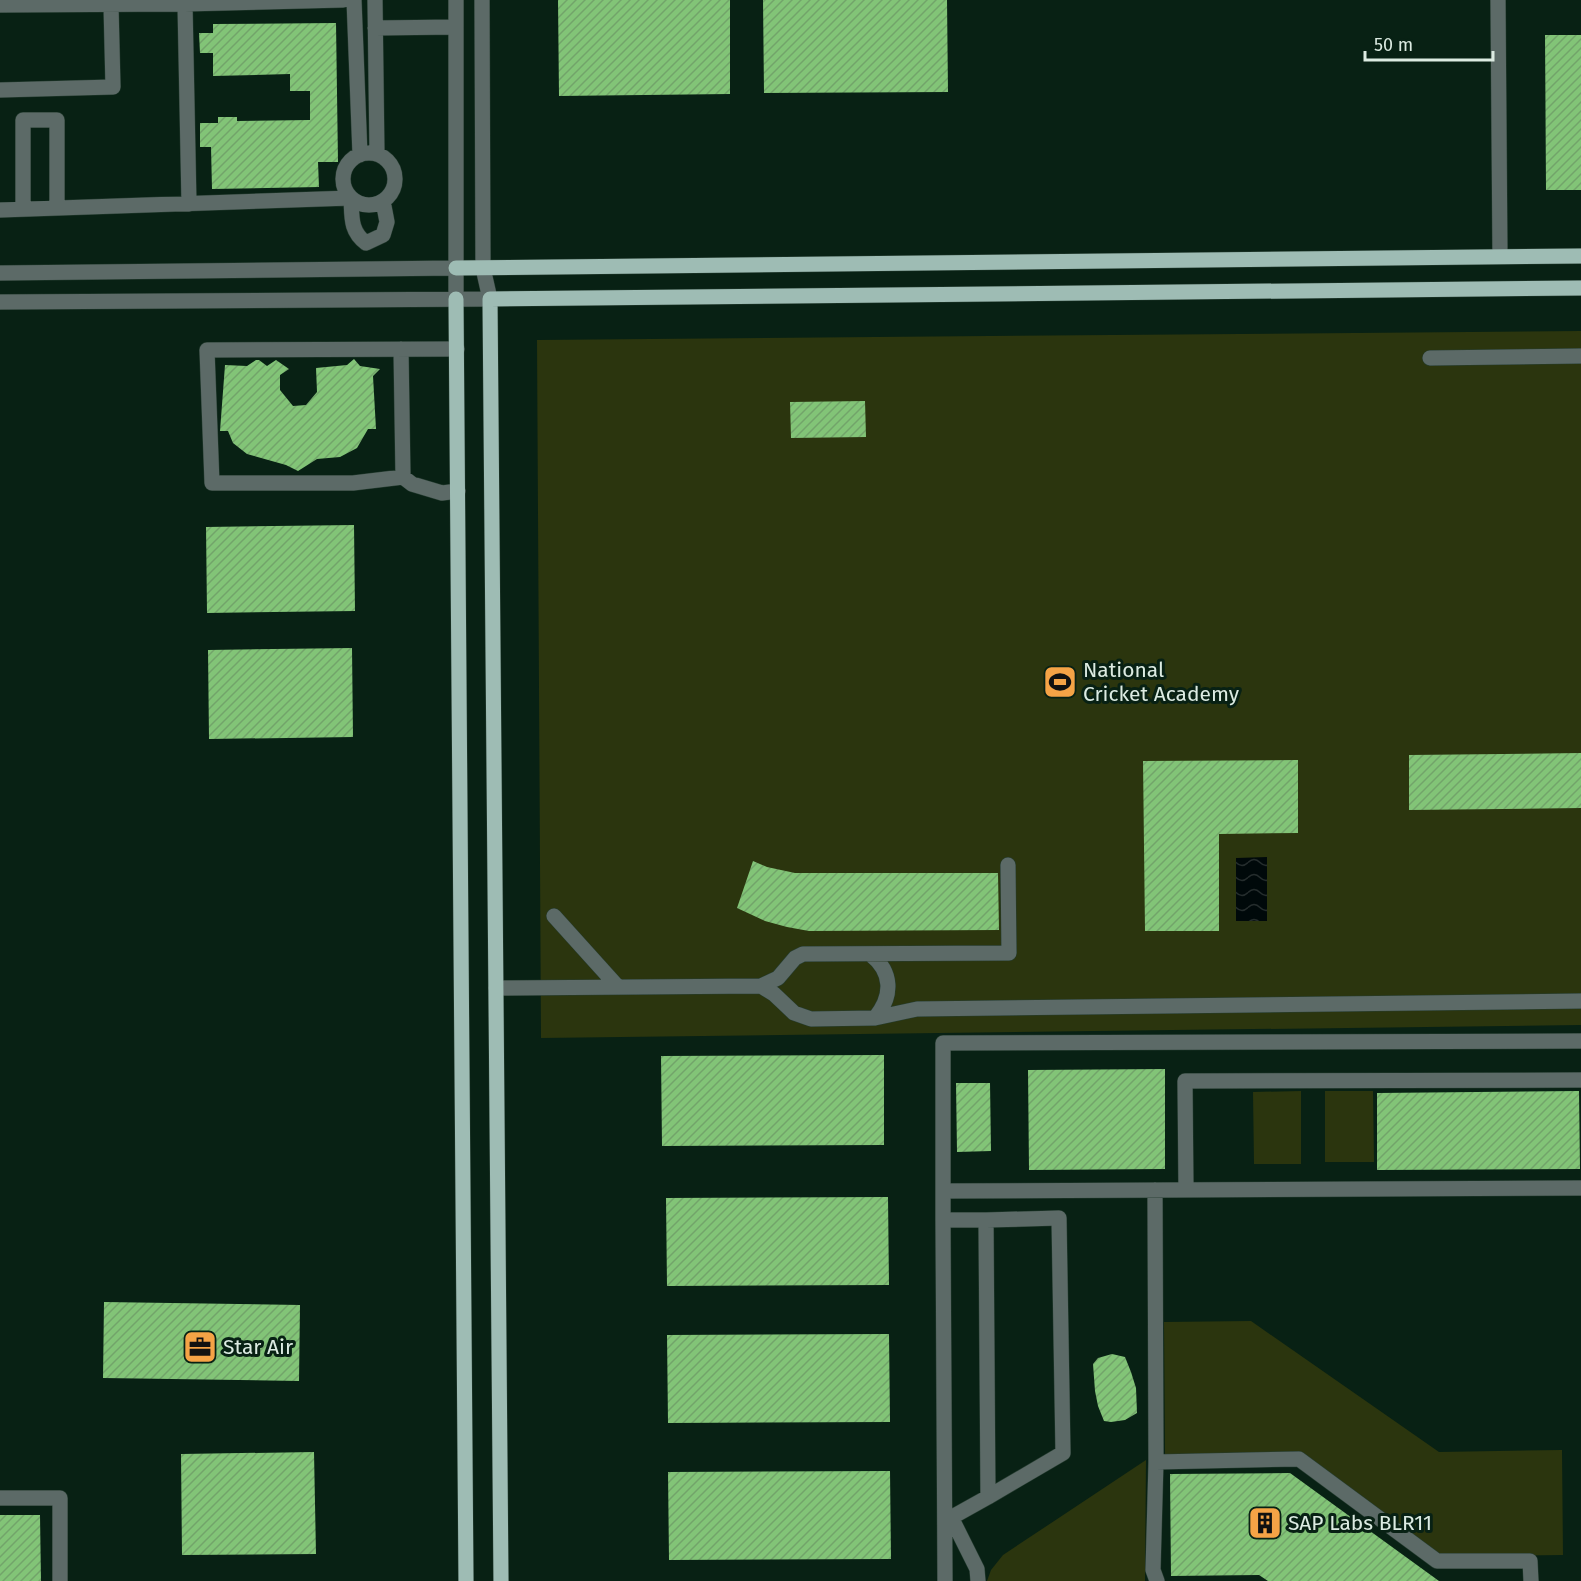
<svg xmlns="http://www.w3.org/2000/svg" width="1581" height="1581" viewBox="0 0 1581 1581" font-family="'Fira Sans',sans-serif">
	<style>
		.garden { fill: #2b350e }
		.water { fill: url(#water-waves) }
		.building { fill: url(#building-hatch) }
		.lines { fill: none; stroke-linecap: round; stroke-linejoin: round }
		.minor-casing { stroke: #263d31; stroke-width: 16 }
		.major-casing { stroke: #263d31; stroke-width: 16 }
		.minor { stroke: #5c6a67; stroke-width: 15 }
		.major { stroke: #9ebcb4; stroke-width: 15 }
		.labels { text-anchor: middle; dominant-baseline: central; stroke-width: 6; stroke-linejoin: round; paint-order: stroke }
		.poi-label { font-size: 21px; fill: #dcebe2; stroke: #082114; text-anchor: start }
	</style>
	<defs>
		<pattern id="water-waves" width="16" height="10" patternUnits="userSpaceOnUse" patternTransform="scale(1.5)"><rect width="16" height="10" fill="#00090a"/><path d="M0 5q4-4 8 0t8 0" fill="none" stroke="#252d2d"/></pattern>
		<pattern id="building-hatch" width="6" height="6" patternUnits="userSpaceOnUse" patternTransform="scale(1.5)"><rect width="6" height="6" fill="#82c477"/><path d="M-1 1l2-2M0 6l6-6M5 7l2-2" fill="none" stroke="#72a46a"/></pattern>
	</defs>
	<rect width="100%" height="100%" fill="#082114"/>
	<path class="garden" d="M1581,331V1025L541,1038L537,340Z
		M1301,1091V1164H1254L1253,1092Z
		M1325,1091H1373L1374,1162H1325Z
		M1251,1321L1439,1452L1562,1450L1563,1555L1438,1557L1300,1457L1165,1458L1164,1322Z
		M1146,1460L1145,1581H987L991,1570L1003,1555Z"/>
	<path class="water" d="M1267,857V921H1236V858Z"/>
	<path class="building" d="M558,0H730V94L559,96Z
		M763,0H947L948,92L764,93Z
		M336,23L338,162H318L319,187L212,189L211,147H200V123H218V117H237V121L310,120V91H290V74L213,76V53H200L199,33H213V24Z
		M1545,35H1581V190H1546Z
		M354,359L360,366L380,369L373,376L376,429H368L357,448L340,457L317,459L298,471L286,465L247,454L233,443L228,431H220L225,365L247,366L256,360H259L267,366L276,360L289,369L280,375V390L293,406L306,405L317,392L316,368L347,365Z
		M865,401L866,437L791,438L790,402Z
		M354,525L355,611L207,613L206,527Z
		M352,648L353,737L209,739L208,650Z
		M1581,753V808L1409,810V755Z
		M1298,760V833L1219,834V931H1145L1143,761Z
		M753,861L767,867L795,873H998L999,930L809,931L787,927L765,921L737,908Z
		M884,1055V1145L662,1146L661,1056Z
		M1165,1069V1169L1029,1170L1028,1070Z
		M956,1083H990L991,1151L957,1152Z
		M1579,1091L1580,1169L1377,1170V1093Z
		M888,1197L889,1285L667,1286L666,1198Z
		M104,1302L300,1305L299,1381L103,1378Z
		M889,1334L890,1422L668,1423L667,1335Z
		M1112,1354L1125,1357L1131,1372L1136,1388L1137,1413L1125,1420L1111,1422L1104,1421L1098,1406L1095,1391L1093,1364L1098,1358Z
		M314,1452L316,1554L182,1555L181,1454Z
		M890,1471L891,1559L669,1560L668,1472Z
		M1290,1473L1439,1581H1268L1259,1575L1171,1576L1170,1474Z
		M0,1515H40L41,1581H0Z"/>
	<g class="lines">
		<defs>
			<path id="minor" d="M354,0L360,155
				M375,0L377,154
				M456,0V299
				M1498,0L1500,256
				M185,4L189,204
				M0,5L185,4L343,0
				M375,28L456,27
				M0,90L113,87L111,5
				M343 179a26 26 0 1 1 52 0a26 26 0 1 1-52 0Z
				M23,209V120H57V208
				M0,210L351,198C352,217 350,231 366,243
				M366,243L383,235L387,222L383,201
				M0,273L456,268
				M0,302L490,299L483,268L482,0
				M401,349L403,477
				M457,349L207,350L212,483H353L403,477L412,484L442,493L458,491
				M1430,358L1581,356
				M554,916L618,987
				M870,954C893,972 893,996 875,1018
				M761,986L774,994L794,1013L811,1019L875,1018L917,1009L1581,1001
				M496,988L761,986L778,978L795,958L803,954L1009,953L1008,865
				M1155,1190L1156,1462
				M1186,1190L1185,1081L1581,1080
				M943,1191L1581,1188
				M943,1220V1043L1581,1041
				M986,1220L1059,1218L1063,1453L988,1497
				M0,1498H60V1581
				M951,1517L977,1569L978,1581
				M945,1521L988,1497L986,1220H943L945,1581
				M1157,1581L1153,1570L1156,1462L1299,1459L1437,1561H1530L1531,1581"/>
			<path id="major" d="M456,268L1581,256
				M456,299L466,1581
				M501,1581L490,299L1581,288"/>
		</defs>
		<use href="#minor" class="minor-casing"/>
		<use href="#major" class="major-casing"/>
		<use href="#minor" class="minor"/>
		<use href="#major" class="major"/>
	</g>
	<defs>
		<symbol id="stadium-square" viewBox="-11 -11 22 22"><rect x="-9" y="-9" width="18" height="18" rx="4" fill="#f5a346" stroke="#082114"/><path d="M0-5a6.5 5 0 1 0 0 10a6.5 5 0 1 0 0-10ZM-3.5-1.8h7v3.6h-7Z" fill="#111"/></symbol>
		<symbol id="office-square" viewBox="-11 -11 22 22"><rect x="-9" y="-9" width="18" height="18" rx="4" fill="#f5a346" stroke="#082114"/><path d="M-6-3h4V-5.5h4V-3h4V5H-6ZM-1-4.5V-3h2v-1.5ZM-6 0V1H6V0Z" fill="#111"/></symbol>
		<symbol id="building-square" viewBox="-11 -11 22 22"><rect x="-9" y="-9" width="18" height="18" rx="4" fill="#f5a346" stroke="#082114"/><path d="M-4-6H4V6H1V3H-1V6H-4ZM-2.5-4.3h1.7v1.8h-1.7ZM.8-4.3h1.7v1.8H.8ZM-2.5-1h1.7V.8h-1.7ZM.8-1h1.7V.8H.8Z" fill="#111"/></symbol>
	</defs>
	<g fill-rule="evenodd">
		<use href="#stadium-square" x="1041" y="663" width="38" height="38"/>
		<use href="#office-square" x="181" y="1328" width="38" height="38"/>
		<use href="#building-square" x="1246" y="1504" width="38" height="38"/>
	</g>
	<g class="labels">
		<g class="poi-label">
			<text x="1083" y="670">National<tspan x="1083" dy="24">Cricket Academy</tspan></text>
			<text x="223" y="1347">Star Air</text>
			<text x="1288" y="1523">SAP Labs BLR11</text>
		</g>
	</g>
	<path d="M1365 51v9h128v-9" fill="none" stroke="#dcebe2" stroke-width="3"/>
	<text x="1374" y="51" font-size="18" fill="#dcebe2" stroke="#082114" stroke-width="4.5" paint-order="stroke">50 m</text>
</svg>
